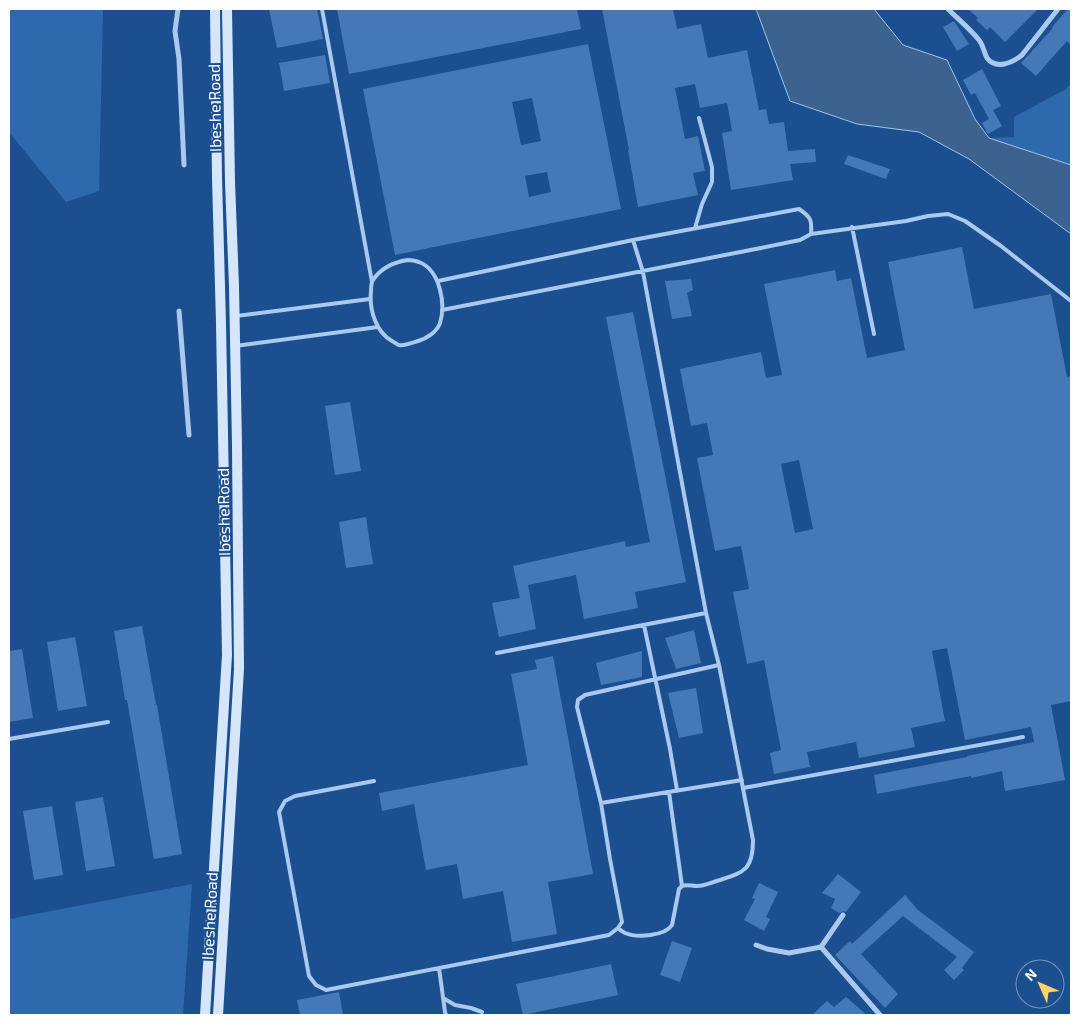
<svg xmlns="http://www.w3.org/2000/svg" width="1080" height="1024" viewBox="0 0 1080 1024" font-family="'Exo 2',sans-serif">
	<style>
		.green { fill: #2e69ad }
		.water { fill: #3c6290; stroke: #9cc4f0 }
		.building { fill: #4478b7; fill-rule: evenodd }
		.lines { fill: none; stroke-linecap: round; stroke-linejoin: round }
		.lane { stroke: #a9c9ee; stroke-width: 4 }
		.street { stroke: #a9c9ee; stroke-width: 5 }
		.secondary { stroke: #d6e6fa; stroke-width: 10 }
		.labels { text-anchor: middle; dominant-baseline: central; stroke-width: 4; stroke-linejoin: round; paint-order: stroke }
		.street-label { font-size: 16px; fill: #fff; stroke: #1b4f8f }
	</style>
	<rect width="100%" height="100%" fill="#1b4f8f"/>
	<path class="green" d="M9,9H103L99,191L66,202L9,132Z
		M1071,83V165L989,138L1014,137V117L1066,89Z
		M192,884L183,1015H9V919Z"/>
	<path class="water" d="M756,9H874L903,45L947,60L975,119L989,138L1071,165V234L969,159L919,132L857,124L790,101Z"/>
	<path class="building" d="M269,9H317L323,39L277,48Z
		M337,9H577L581,29L349,74Z
		M602,9H673L677,29L701,24L708,58L747,50L759,110L766,109L769,124L784,122L788,151L815,149L816,162L790,164L793,180L731,190L722,133L732,131L727,103L700,108L695,84L675,88L685,139L698,136L705,171L693,173L698,195L638,207L628,150H629Z
		M968,9H1038L1005,42L990,27L987,30L976,20L978,18Z
		M1068,9H1071V45L1067,41L1036,76L1021,63L1053,28L1052,27Z
		M954,21L969,44L957,51L943,27Z
		M588,44L621,209L395,255L363,89ZM532,98L541,141L521,145L512,102ZM547,172L551,192L529,197L525,176Z
		M325,55L330,83L284,91L279,63Z
		M982,69L1001,106L993,110L1002,126L988,134L982,123L989,119L975,93L971,95L963,80Z
		M848,155L890,169L886,179L844,164Z
		M962,247L974,309L1051,294L1067,377L1071,376V701L1051,705L1065,780L1005,791L1002,771L971,778V776L877,794L874,775L967,757V756L1034,742L1031,727L965,740L947,648L932,651L945,721L911,728L915,747L859,758L856,742L807,752L810,767L774,774L770,753L781,750L764,660L747,664L733,592L749,589L741,546L715,551L697,458L713,455L707,423L691,426L680,369L761,352L766,378L782,375L764,284L835,270L837,281L851,278L867,358L905,350L888,262ZM799,460L813,529L795,533L781,464Z
		M691,279L693,290L687,293L692,316L672,319L665,281Z
		M633,312L686,582L635,592L638,608L584,619L576,575L528,585L536,629L499,637L492,603L520,598L513,566L625,541L626,547L650,542L606,317Z
		M350,402L361,471L335,475L325,406Z
		M366,517L373,564L346,568L339,522Z
		M142,626L156,705H157L182,854L154,859L127,700H125L114,631Z
		M694,630L701,663L676,669L665,638Z
		M75,637L87,706L58,711L47,642Z
		M22,649L33,718L9,722V651Z
		M642,651V677L601,685L596,663Z
		M553,656L593,874L548,882L557,934L512,942L503,891L463,899L457,864L426,870L414,804L382,811L379,793L528,765L511,674L537,669L535,660Z
		M696,688L703,733L679,738L668,693Z
		M103,797L115,866L86,871L75,802Z
		M52,806L63,875L34,880L23,811Z
		M838,874L861,892L846,912L843,911L839,913L831,908L835,899L822,893Z
		M759,883L778,892L766,917L770,919L764,931L744,920L755,899L752,898Z
		M905,895L918,910L974,952L962,968L964,970L954,980L944,970L957,957L903,916L861,954L898,994L885,1008L835,955L850,941L852,944Z
		M672,941L692,948L680,982L660,975Z
		M611,964L618,995L523,1015L516,984Z
		M339,992L343,1015H300L297,1000Z
		M846,997L867,1015H812L827,1001L834,1007Z"/>
	<g class="lines">
		<path class="lane" d="M322,9L372,282
			M852,227L874,334
			M695,228L702,204L712,182V167L699,118
			M633,240L643,272L706,613L719,665L753,840C753,870 744,872 720,880C712,882 705,886 697,886C691,886 688,884 682,886
			M408,260C412,260 416,261 419,262C440,270 446,304 440,323C437,332 426,339 418,341C412,343 404,346 399,345C396,344 394,342 392,341C376,332 369,310 371,291C371,287 371,283 373,280C381,268 394,262 408,260Z
			M438,281L633,240L799,209C811,217 812,220 811,234
			M442,310L761,248L800,240L811,234L906,221L928,216L948,214L965,221L1001,246L1071,301
			M236,316L370,299
			M235,346L378,327
			M644,625L670,749L677,790
			M497,653L706,613
			M9,739L108,722
			M374,781L295,796L285,801L279,812L309,976L316,985L326,990L609,935L618,928L622,922L610,859L601,803L577,707L578,700L585,695L719,665
			M743,788L1023,737
			M601,803L742,780
			M618,928C620,930 623,932 625,933C637,938 665,936 672,925L679,889L682,886L669,792
			M439,968L445,1012L446,1015
			M443,998L455,1005L471,1008L482,1012"/>
		<path class="street" d="M178,9L175,31L179,59L184,165
			M948,9C958,19 970,29 979,40C983,45 984,52 987,58C996,70 1012,63 1022,55L1058,9
			M179,311L189,435
			M756,945L767,949L789,953L821,947L843,915
			M821,947L880,1015"/>
		<path class="secondary" d="M205,1015L227,655L221,323L217,178L215,9
			M218,1015L239,669L237,446L234,286L230,182L227,9"/>
	</g>
	<g class="labels">
		<g class="street-label">
			<text transform="translate(214 108) rotate(-91)">Ibeshe Road</text>
			<text transform="translate(223 512) rotate(-91)">Ibeshe Road</text>
			<text transform="translate(209 916) rotate(-87)">Ibeshe Road</text>
		</g>
	</g>
	<rect width="1080" height="1024" fill="none" stroke="#ffffff" stroke-width="20"/>
	<g transform="translate(1040 984) rotate(315)"><circle r="24" fill="#1b4f8f" stroke="#7695bc"/>
	<path d="M0-4L9 19L0 12L-9 19Z" fill="#ffd166"/>
	<text y="-8" font-size="14" font-weight="bold" text-anchor="middle" fill="#ffffff">N</text>
	</g>
</svg>
